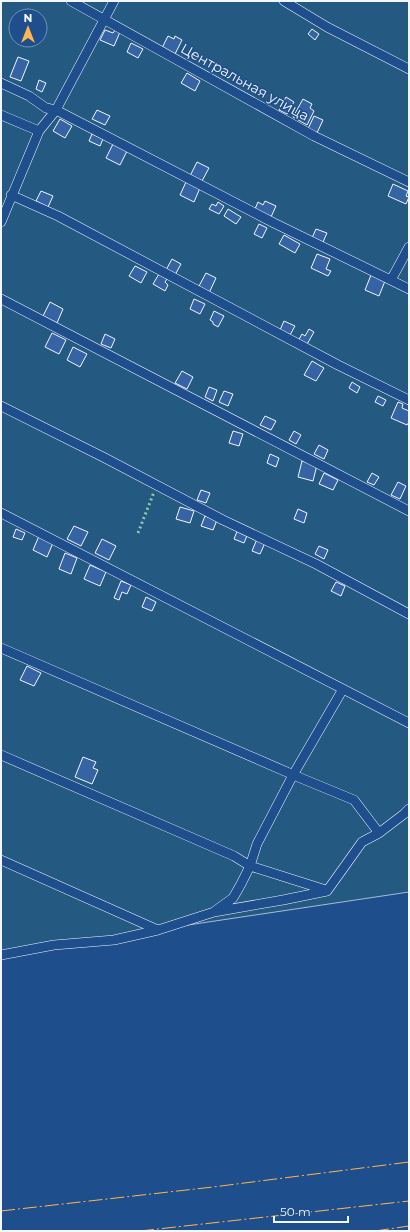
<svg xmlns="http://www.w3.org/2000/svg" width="410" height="1232" viewBox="0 0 410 1232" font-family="Montserrat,sans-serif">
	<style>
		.green { fill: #245a82; stroke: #a8bbd7; fill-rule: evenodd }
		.building { fill: #3563a3; stroke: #f2f6ff }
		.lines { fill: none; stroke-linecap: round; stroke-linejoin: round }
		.street-casing { stroke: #f2f6ff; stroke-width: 10 }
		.street { stroke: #1f4e8c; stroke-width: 9 }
		.hedge { stroke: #97c8a6; stroke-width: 3; stroke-dasharray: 2 3; stroke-linecap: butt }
		.power { stroke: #ffb74d; stroke-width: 1; stroke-dasharray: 14 3 2 3; stroke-linecap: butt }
		.labels { text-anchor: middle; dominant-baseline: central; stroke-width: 3; stroke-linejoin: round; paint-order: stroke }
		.street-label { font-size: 14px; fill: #f2f6ff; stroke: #1f4e8c }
	</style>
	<rect width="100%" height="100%" fill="#1f4e8c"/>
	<path class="green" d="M1,1H409V892L1,953ZM16,16H40V40H16Z"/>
	<path class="building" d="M312,29L319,34L315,40L308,34Z
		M105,30L113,33L115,30L120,32L114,46L100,40Z
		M168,36L174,39L175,36L182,40L175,54L162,48Z
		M131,43L143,49L138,58L127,52Z
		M18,57L29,61L21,81L10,77Z
		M187,73L200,81L195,91L181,83Z
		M39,80L46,83L42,92L36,89Z
		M286,97L294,102L287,114L279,110Z
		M303,99L312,104L310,108L314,111L307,125L293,117Z
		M97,110L110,116L105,125L92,119Z
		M314,116L323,120L316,135L307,131Z
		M60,119L72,126L65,138L53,131Z
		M92,134L103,139L100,146L89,141Z
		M113,144L127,151L120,165L106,158Z
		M197,162L209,168L202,181L190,176Z
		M186,182L200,188L194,202L180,195Z
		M393,184L408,191L406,196L409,197L406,204L388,196Z
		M41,191L53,196L48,207L36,201Z
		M265,201L276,206L271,217L255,209L258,202L263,205Z
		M218,202L224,206L219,214L209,209L212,204L216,206Z
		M228,209L241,217L236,224L224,216Z
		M259,224L267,228L262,238L254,234Z
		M316,229L327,233L323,242L312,238Z
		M284,235L300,244L295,253L279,244Z
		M317,254L330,259L326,269L331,271L328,276L311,268Z
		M172,259L181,264L175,275L166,270Z
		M135,266L147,272L141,283L129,276Z
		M206,273L216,278L209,293L198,288Z
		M159,274L167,279L165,282L168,285L165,291L153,284Z
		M371,275L385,281L379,296L365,290Z
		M194,299L205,304L200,314L190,309Z
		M50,302L63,309L57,323L43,316Z
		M214,311L224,316L218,327L213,324V322L210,320Z
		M284,321L295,326L290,335L280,330Z
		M309,329L314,332L306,346L298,341L302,334L305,336Z
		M52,333L66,340L59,354L45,347Z
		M105,334L115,339L111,348L101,344Z
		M73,347L87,354L80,367L67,360Z
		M312,361L324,368L316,381L304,375Z
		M182,371L193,377L187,389L175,383Z
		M352,382L360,387L357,393L349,388Z
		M209,387L217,390L213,401L205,397Z
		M224,391L233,394L228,406L219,402Z
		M378,396L386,400L383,406L375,402Z
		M398,402L403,404L402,408L409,411V422L407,425L391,418Z
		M265,416L276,421L271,430L260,425Z
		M233,431L243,434L239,446L229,443Z
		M294,431L301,435L296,444L289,440Z
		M319,445L328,450L324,459L314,454Z
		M270,454L279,458L276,467L267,463Z
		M302,461L317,465L313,481L298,477Z
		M324,473L338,480L333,490L319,484Z
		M372,473L379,477L374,485L367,482Z
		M398,482L406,486L400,499L391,495Z
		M201,490L210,493L206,503L197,500Z
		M180,507L194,511L190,523L176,519Z
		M298,509L307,513L304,523L294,519Z
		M205,516L217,520L213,530L201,526Z
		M74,526L88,532L81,546L67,539Z
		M16,529L25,533L22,540L13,537Z
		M238,529L248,533L244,543L234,539Z
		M39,536L53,543L47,557L33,550Z
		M102,539L116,546L109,560L95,553Z
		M257,539L265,543L260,554L252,551Z
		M319,546L328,550L324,559L315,554Z
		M65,553L77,558L71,574L59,569Z
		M90,565L106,572L100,586L84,579Z
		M121,581L131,585L127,594L122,592L119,600L114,598Z
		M336,582L345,586L341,596L331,591Z
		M146,597L156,602L152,611L142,607Z
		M27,666L41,673L34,686L20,680Z
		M83,757L96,762L93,768L98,770L92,784L75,777Z"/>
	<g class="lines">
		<defs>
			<path id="street" d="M71,1L314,136L409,182
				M284,1L327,27L409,69
				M1,83L29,96L46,108L56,110L274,223L409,289
				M1,115L39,131
				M11,195L58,216L338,365L409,400
				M1,222L39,131L56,110L114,1
				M391,280L409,247
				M1,299L409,511
				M1,406L105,458L223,520L316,564L409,614
				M1,513L409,723
				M1,648L303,779L354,800L379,833L362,842L327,891L283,900L214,912L158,930L114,940L54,945L1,955
				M1,755L234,856L250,866L326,890
				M379,833L404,814L409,809
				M1,860L158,930
				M215,911L233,898L241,884L250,866L257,844L293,775L343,689"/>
		</defs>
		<use href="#street" class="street-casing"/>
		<use href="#street" class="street"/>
		<path class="hedge" d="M138,533L154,492"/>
		<path class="power" d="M1,1211L213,1187L409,1162
			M140,1231L409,1201
			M375,1231L409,1226"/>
	</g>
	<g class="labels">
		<g class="street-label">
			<text transform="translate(245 82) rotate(29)">Центральная улица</text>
		</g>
	</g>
	<rect width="410" height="1232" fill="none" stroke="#f2f6ff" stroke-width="4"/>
	<g transform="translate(28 28)"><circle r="19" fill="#1f4e8c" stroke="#7391ba"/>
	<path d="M0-3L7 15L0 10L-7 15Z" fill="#ffb74d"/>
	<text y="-6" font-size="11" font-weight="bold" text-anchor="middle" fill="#f2f6ff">N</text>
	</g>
	<path d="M274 1216v6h74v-6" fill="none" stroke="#f2f6ff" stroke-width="2"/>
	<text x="280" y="1216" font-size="12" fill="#f2f6ff" stroke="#1f4e8c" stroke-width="3" paint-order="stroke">50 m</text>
</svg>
